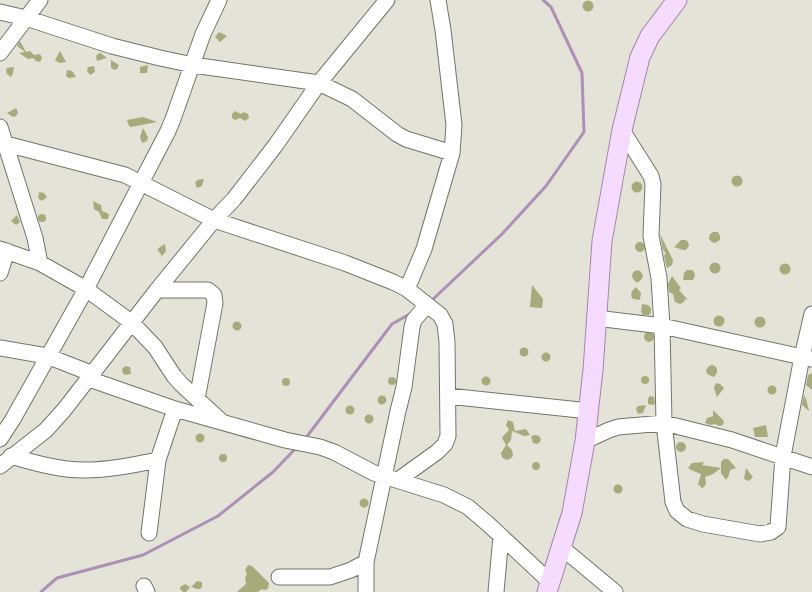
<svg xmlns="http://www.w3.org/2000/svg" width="812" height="592" viewBox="0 0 812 592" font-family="Cabin,sans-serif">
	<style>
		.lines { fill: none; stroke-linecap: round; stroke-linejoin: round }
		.stream { stroke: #ad90b7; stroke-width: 3 }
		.building { fill: #a6ab7c }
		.minor-casing { stroke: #737569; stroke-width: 17 }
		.major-casing { stroke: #a286ab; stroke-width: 21 }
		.minor { stroke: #fff; stroke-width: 15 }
		.major { stroke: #f5dbfe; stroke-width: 19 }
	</style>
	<rect width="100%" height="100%" fill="#e3e4d7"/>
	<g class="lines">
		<path class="stream" d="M430,302L502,234L546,186L584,132L582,73L551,7L543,0
			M305,439L392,324L410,314
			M41,592L57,578L143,555L218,516L273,472L297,447"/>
	</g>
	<path class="building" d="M582.5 6a5.5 5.5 0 1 1 11 0a5.5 5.5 0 1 1-11 0Z
		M219,32L227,36L220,42L215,37Z
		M20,41L26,52L30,51L34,55L40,54L42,58L40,62L36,61L33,58L28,59L19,53L25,52L17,46Z
		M60,51L66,62L59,63L55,60Z
		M99,53L102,54L107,58L97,61L96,56Z
		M111,60L119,65L117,69L114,70L111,68Z
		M148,65L147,73H140V67Z
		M94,66L95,72L90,75L87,71L88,67Z
		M14,67L13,73L11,77L7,74L6,71L7,68Z
		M67,70L72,71L76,77L69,78L66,76Z
		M16,108L18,113L16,116L13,117L7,113Z
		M235,111L241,114L244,112L248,114L249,118L245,121L240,118L235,120L232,118V114Z
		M143,117L157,122L131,127L129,126L127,120Z
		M143,128L148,137L147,141L142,143L140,137Z
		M731.5 181a5.5 5.5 0 1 1 11 0a5.5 5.5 0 1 1-11 0Z
		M204,179L202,186L197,188L195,183L197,180Z
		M631.5 187a5.5 5.5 0 1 1 11 0a5.5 5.5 0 1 1-11 0Z
		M39,192L44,193L47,197L42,201L38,198Z
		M93,201L101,205L102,211L109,214L108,219H102L99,212L94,209Z
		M38 218a4 4 0 1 1 8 0a4 4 0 1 1-8 0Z
		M17,215L20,222L16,225L11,221Z
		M713,232H718L720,236V240L715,243L712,242L709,239L710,234Z
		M660,234L673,260L672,265L667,268L664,256L666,253L663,250Z
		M681,240H686L688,242L689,246L686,250H683L674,247Z
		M635 247a5 5 0 1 1 10 0a5 5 0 1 1-10 0Z
		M165,244L166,251L162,256L157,249Z
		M709.5 268a5.5 5.5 0 1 1 11 0a5.5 5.5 0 1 1-11 0Z
		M779.5 269a5.5 5.5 0 1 1 11 0a5.5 5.5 0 1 1-11 0Z
		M638,270L642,273L643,276L641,280L637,283L633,279L632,276L633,272Z
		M687,270H692L694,272L695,276L693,280H683L684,273Z
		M672,276L681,288L679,290L688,300L685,299L684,302L680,304L675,302L673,294L669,292L668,284Z
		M532,285L543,299L542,308L530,307Z
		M636,287L641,293L640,300L633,299L631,296L632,291Z
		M642,304L648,305L651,308V313L649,315H643L641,312Z
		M713.5 321a5.5 5.5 0 1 1 11 0a5.5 5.5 0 1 1-11 0Z
		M754.5 322a5.5 5.5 0 1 1 11 0a5.5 5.5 0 1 1-11 0Z
		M232.5 326a4.5 4.5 0 1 1 9 0a4.5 4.5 0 1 1-9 0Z
		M644 337a5 5 0 1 1 10 0a5 5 0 1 1-10 0Z
		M519.5 352a4.5 4.5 0 1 1 9 0a4.5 4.5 0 1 1-9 0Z
		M541.5 357a4.5 4.5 0 1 1 9 0a4.5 4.5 0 1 1-9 0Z
		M712,365L715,366L717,369V373L714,377L707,374L706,370L709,366Z
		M125,366L130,367L131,374L125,375L123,373L122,369Z
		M812,373V390L806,385L808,375Z
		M641 380a4 4 0 1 1 8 0a4 4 0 1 1-8 0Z
		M481.5 381a4.5 4.5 0 1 1 9 0a4.5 4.5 0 1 1-9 0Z
		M388 381a4 4 0 1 1 8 0a4 4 0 1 1-8 0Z
		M282 382a4 4 0 1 1 8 0a4 4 0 1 1-8 0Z
		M716,383L720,384L724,388L717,397L714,388Z
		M767.5 390a4.5 4.5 0 1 1 9 0a4.5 4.5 0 1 1-9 0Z
		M804,395L806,399L809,411L802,405Z
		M377.5 400a4.5 4.5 0 1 1 9 0a4.5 4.5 0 1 1-9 0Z
		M650,396L654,397L655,404L653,405L648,404V399Z
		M646,405L643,413L639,414L637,412L636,408L638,406Z
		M345.5 410a4.5 4.5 0 1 1 9 0a4.5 4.5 0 1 1-9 0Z
		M713,410L724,421L723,425L719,426L715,424L710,425L705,423L707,418L713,416Z
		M364.5 419a4.5 4.5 0 1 1 9 0a4.5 4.5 0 1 1-9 0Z
		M508,420L513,422L515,431L526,429L530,435L524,436L512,431L511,440L507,445L512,450L513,456L510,459L506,460L502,457L501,453L506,445L503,440L502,437L509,430L506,425Z
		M766,425L768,437H755L753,428Z
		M195.5 438a4.5 4.5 0 1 1 9 0a4.5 4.5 0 1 1-9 0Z
		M536,435L539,436L541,439L540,442L537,444L533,443L531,436Z
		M676 447a5 5 0 1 1 10 0a5 5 0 1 1-10 0Z
		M219 458a4 4 0 1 1 8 0a4 4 0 1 1-8 0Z
		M724,459H728L736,468L730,470L729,475L726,480L721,473V462Z
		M532 466a4 4 0 1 1 8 0a4 4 0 1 1-8 0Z
		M704,462L702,465L721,468L713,474L705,477L706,484L704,487L702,488L698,484L701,474L691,470L688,468L692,463Z
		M746,468L753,477L749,481L744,479Z
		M613.5 489a4.5 4.5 0 1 1 9 0a4.5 4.5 0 1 1-9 0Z
		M359.5 503a4.5 4.5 0 1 1 9 0a4.5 4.5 0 1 1-9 0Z
		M248,565L252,566L269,583L268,589L264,590L262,589L258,592H237L246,584L245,578L247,574L245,570Z
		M197,581L202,582V587L200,589H197L191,587Z
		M185,584L190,587L186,592H183L180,589V587Z"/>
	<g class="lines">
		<defs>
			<path id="minor" d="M0,12L26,18L112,46L160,58L193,65L319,83L352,99L397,134L406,139L452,153
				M0,53L40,0
				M0,127L35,238L40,263L86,289L131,322L155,347L174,376L181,384L221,421
				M622,130L651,176L653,184L651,236L659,278L662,326L664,423L673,502L677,511L687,519L703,524L760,534L771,532L778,527L783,456L802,357L812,314
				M0,141L6,144L125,175L214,220L345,263L393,282L407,289L440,315L445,324L447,342L448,436L445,444L437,452L398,480
				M0,249L40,263
				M0,273L7,251
				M407,289L424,249L452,153L454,125L443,30L438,0
				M157,290H208L214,295L215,303L197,399
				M596,318L662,326L811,359
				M0,348L47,356L93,374
				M89,379L175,409L285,440L320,447L334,452L374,473L444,495L468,507L488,524L550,582
				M448,396L589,411
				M0,439L13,419L86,289L168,131L173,119L203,34L219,0
				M585,441L609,430L618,427L664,423L732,440L812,467
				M11,456C35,463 59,470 84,470C109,470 133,465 158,460
				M0,466L46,430L64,410L157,290L214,220L234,199L275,146L319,83L387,0
				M149,533L158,460L175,409
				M561,547L615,592
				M279,577H330L351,570L366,562
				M144,586L147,592
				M366,592V562L398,411L404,387L412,327L414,320L427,305
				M496,592L501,536"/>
			<path id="major" d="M547,592L572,513L585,441L593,370L602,241L622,130L640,57L650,36L677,0"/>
		</defs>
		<use href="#minor" class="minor-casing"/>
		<use href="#major" class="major-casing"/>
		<use href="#minor" class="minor"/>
		<use href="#major" class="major"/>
	</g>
</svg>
